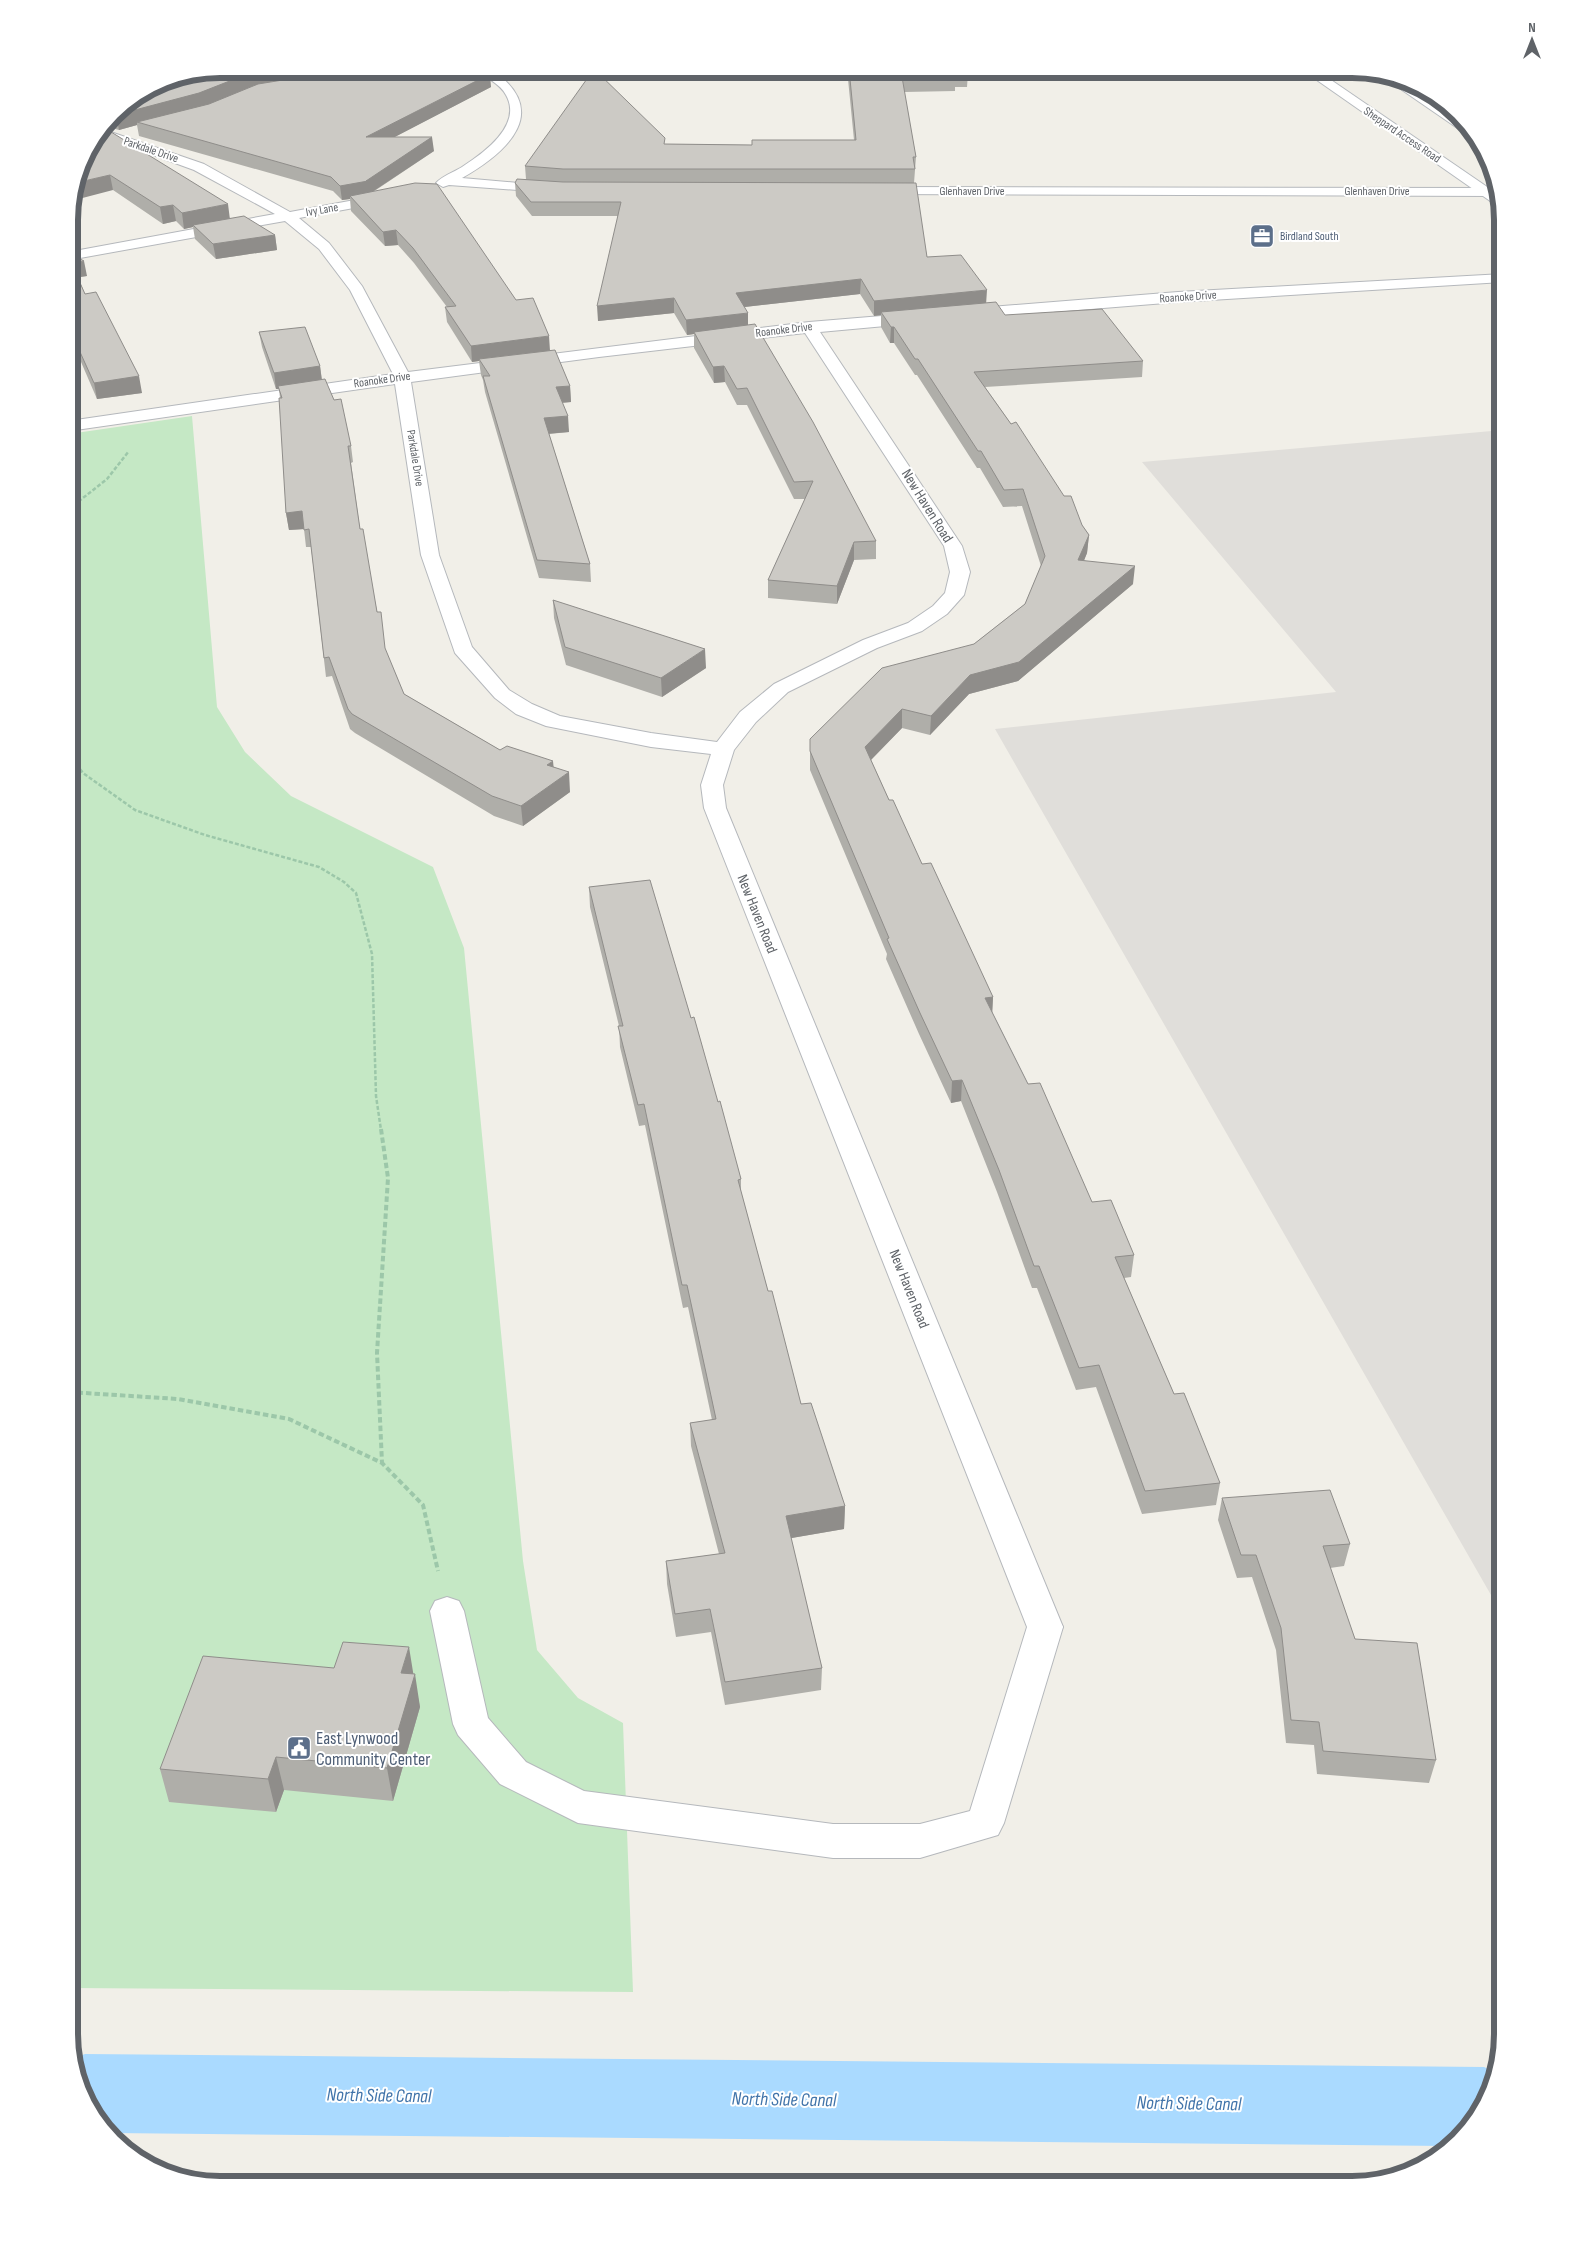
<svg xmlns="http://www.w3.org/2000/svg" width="1572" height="2253" viewBox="0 0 1572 2253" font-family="'Sofia Sans Condensed',sans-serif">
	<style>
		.industrial { fill: #e0deda }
		.green { fill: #c5e8c5 }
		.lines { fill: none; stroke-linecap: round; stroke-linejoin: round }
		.canal { fill: #aadaff; fill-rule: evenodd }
		.lane-casing { stroke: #b5b8bc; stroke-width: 2 }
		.street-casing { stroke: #b5b8bc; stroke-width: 2 }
		.secondary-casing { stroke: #b6babf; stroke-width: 2 }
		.path-far1 { stroke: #9cc7a9; stroke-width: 2.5; stroke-dasharray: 4 2; stroke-linecap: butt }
		.path { stroke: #9cc7a9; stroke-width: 4; stroke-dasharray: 5.5 3; stroke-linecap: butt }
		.lane { fill: #fff; fill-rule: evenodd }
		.street { fill: #fff; fill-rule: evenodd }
		.secondary { fill: #fff; fill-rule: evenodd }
		.wall { fill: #afaea9 }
		.shaded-wall { fill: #8f8d8a }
		.building { fill: #cccac5; stroke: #8f8d8a }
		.labels { text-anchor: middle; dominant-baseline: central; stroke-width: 4; stroke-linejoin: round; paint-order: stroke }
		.far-street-label { font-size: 12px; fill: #5f6368; stroke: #fff }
		.far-service-label { font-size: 12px; fill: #4e5e75; stroke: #fff; text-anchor: start }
		.street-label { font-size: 15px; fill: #5f6368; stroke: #fff }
		.near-service-label { font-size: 18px; fill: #4e5e75; stroke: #fff; text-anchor: start }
		.near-water-label { font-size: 19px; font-style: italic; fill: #4174aa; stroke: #fff }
		.rim { fill: none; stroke: #5f6368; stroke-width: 6 }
	</style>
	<rect width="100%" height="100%" fill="#f1efe8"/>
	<path class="industrial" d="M1503,430V1616L995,729L1336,692L1142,462Z"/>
	<path class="green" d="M192,416L217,707L245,752L291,796L433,867L464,948L523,1561L537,1650L578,1698L623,1723L633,1992L69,1988V434Z"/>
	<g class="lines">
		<path class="canal" d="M85,2054L1484,2067L1493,2071L1483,2109L1446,2146L111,2133L89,2109L75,2058Z"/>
		<defs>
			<path id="lane" d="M447,1597L459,1601L464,1611L488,1718L526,1762L584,1791L833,1824H920L970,1811L1027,1627L1033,1617L1045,1613L1057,1617L1063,1627L1004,1823L998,1835L920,1858H833L578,1823L500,1784L458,1735L453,1724L430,1611L435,1601Z"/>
			<path id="street" d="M478,69H491C552,111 509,151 462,178L552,186L557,187L559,190L557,193L449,185L443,187L436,183C442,176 454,172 462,167C484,153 523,125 506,95C500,83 486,79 478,69Z
				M102,129L204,164L290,212L387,194L392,195L394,198L392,201L299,218L329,243L362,286L408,372L809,322L918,313L926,318L918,323L820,332L962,546L970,572L964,595L947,614L922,631L877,648L788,692L756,722L734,750L723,785L726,808L1063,1627L1057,1637L1045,1641L1033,1637L1027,1627L704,808L701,785L711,754L651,747L546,726L516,714L495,698L455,653L421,555L395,384L69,431V421L393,374L350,290L319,249L285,221L69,260V252L275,214L194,170L98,135ZM805,333L944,546L950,572L945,593L933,606L908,623L863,640L774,684L740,712L717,742L651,733L560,716L532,704L509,690L472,647L439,555L411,382L599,357Z
				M880,187L1495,188L1497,196L875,194L873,191Z
				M1503,274V282L1178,302L966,319L958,314L966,309L1178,292Z"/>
			<path id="secondary" d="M1301,69H1315L1496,193L1499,204L1493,203Z
				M1385,76C1419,86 1448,109 1473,134H1466L1386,79Z"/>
		</defs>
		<use href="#lane" class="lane-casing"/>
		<use href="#street" class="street-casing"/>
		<use href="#secondary" class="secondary-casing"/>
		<path class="path-far1" d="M69,509L107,479L129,451
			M69,533L76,540C78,557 78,570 69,585
			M69,755L83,773L135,810L205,835L319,867L344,882L356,893L372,954L376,1096L381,1130"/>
		<path class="path" d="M381,1129L388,1178L377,1353L382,1463
			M69,1392L178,1399L289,1419L382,1463L423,1505L438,1571"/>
		<use href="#lane" class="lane"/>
		<use href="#street" class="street"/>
		<use href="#secondary" class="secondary"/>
	</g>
	<path class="wall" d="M219,69H483L484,74L491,87L394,137L434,151L373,192L550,350L570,386L571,402L562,403L569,432L549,434L590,564L591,582L539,578L485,392L483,380L481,375L479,361L472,362L447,322L445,307H447L414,263L398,245L385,246L351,211L350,199L342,200L333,191L139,136L137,125L119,130L104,126L113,113Z
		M494,69H526L506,79Z
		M847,69H967L968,73L967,87H955V91L904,92L916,157L914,183L927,257L986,303L1005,315L1143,361L1142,377L985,387L1089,535L1087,553L1084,560L1133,584L1018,681L969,694L930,735L902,728L871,760L889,800L922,864L993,997L992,1012L1028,1084L1092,1202L1134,1255L1131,1277L1124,1278L1174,1394L1220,1483L1216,1505L1142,1514L1096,1387L1076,1390L1037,1288H1032L997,1192L961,1101L951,1103L919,1034L886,959L887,954L810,770V739L974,644L1025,604L1041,566L1022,506L1003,507L980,468H977L917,375H915L894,343H890L881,327V315L874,316L860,294L744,307L748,325L876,541V559L854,560L837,604L768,598V580L805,499H794L747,405H737L725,382L714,383L694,348V334L687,335L674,313L598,321L618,216H532L516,196L515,183L526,179L525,166L665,144L752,145L854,140Z
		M80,161L275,235L277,250L216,259L195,239L193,227L184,229L176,221L163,224L113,190Z
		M69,253L87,276L78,277L85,294L142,393L97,399L75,348L69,349Z
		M259,332L320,366L322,380L351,446L353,462L351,463L360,529L385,649L404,694L500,750L554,767L570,792L523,826L494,816L355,733L350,729L332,676L326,677L311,547H306L304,529L289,530L286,513L280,398L279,389H276L262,347Z
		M553,600L706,668L662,697L566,665L554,618Z
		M589,887L691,1018L718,1102L741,1179V1192L768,1291L801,1404L845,1506L844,1529L791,1538L822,1668L821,1690L725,1705L711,1632L676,1637L667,1584L666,1561L719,1554L691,1446L690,1423L712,1420L688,1307L683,1308L645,1125L639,1126L620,1047L619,1026L590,907Z
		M1222,1498L1350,1544L1344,1566L1330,1568L1355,1639L1436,1760L1429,1783L1317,1774L1314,1745L1286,1743L1276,1650L1252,1577L1237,1578L1218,1520Z
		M334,1668L413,1674L420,1707L393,1801L284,1790L276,1812L169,1802L160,1769Z"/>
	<path class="shaded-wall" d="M273,69H288L290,80L201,107L137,122V125L119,130L116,115L250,73Z
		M505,69H526L506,79Z
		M490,74L491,87L368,151L366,137Z
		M432,137L434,151L369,194L350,196V199L342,200L340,186Z
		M110,175L113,190L71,201L75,183Z
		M228,204L230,220L193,225V227L184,229L182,213Z
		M173,205L176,221L163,224L160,207Z
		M396,230L398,245L385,246L383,232Z
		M275,235L277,250L216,259L213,244Z
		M84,261L87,276L74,278L71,263Z
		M861,279L860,294L736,308V293Z
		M987,290L986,305L881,312V315L874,316V301Z
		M674,298V313L598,321L597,306Z
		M748,313V329L694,332V334L687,335L686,320Z
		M891,327H894V343H890Z
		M71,332L75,348L69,349V333Z
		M549,336L550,351L479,359V361L472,362L471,346Z
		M320,366L322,382L278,386L279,389H276L274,373Z
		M724,366L725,382L714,383L713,367Z
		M139,376L142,393L97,399L94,383Z
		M570,386L571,402L557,403L556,387Z
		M568,416L569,432L545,434L544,418Z
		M302,511L305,529L289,530L286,513Z
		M1089,535L1087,553L1077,578L1078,560Z
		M854,542V560L837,604V586Z
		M1135,566L1133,584L1018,681L969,694L930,735L931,716L970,675Z
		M705,649L706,668L662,697L661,678Z
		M902,709V728L864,767L865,747Z
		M553,761L555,781L547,765Z
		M569,772L570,792L523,826L521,806Z
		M993,997L992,1018L985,998Z
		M962,1080L961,1101L951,1103L952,1081Z
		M845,1506L844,1529L786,1539V1516Z
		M409,1647L414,1678L415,1674L420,1707L393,1801L387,1768L401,1673Z
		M276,1757L284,1790L276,1812L268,1779Z"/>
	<path class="building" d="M219,69H273L250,73L199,93L116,115L112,114L113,113L162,80Z
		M594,69L665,138L664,144L752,145V140H856L849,69H967L968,73H954L955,77H902L916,157H913L915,169H563L525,166Z
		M490,74L366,137H432L366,181H368L340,186L331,177L137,122L209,104L258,84L289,79Z
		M103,127L228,204L182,213L173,205L160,207L110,175L75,183L80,161Z
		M517,179L563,182L916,183L927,257L961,255L987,290L874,301L861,279L736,293L748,313L686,320L674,298L597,306L621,202H531L515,183Z
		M415,183L437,184L516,300L533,298L549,336L471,346L445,307L456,306L413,248L396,230L383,232L350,196Z
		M244,216L275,235L213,244L193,225Z
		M69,253L84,261L71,263L85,294L96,292L139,376L94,383L71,332L69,333Z
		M996,302L1005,315L1102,309L1143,361L974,372L1011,424L1016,422L1064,496H1071L1082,525L1089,535L1078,560L1135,566L1019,662L970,675L931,716L902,709L865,747L889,800H893L922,864L931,863L993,997L985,998L1028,1084L1040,1083L1092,1202L1111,1200L1134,1255L1115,1257L1174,1394L1184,1393L1220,1483L1145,1491L1099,1365L1079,1368L1039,1266H1034L999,1170L962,1080L952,1081L920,1013L887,939L889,938L810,751V739L882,668L974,644L1025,604L1045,556L1023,489L1004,490L981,451H978L918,359H915L894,327H891L881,312Z
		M755,324L813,422L876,541L854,542L837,586L768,580L813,481L794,482L747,388L737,389L724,366L713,367L694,332Z
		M305,327L320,366L274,373L259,332Z
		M555,350L570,386L556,387L568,416L544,418L590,564L537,560L483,376H490L479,359Z
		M325,379L334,400L341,399L351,446H348L360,529H363L377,612H381L385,648L404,694L500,750L507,746L553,761L547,765L569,772L521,806L492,796L352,714L348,709L329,657L324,658L309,529L304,530L302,511L286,513L279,398H282L278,386Z
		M553,600L705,649L661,678L565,647Z
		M650,880L691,1018L694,1017L718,1102L720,1101L741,1179L738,1180L768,1291H772L801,1404L811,1403L845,1506L786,1516L822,1668L725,1682L710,1609L675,1614L666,1561L725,1553L690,1423L716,1419L687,1285H682L644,1104L638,1105L618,1026H623L589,887Z
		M1330,1490L1350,1544L1323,1546L1355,1639L1417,1643L1436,1760L1323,1751L1319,1722L1291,1720L1281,1628L1256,1555H1241L1222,1498Z
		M343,1642L409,1647L401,1673L415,1674L387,1768L276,1757L268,1779L160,1769L203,1656L334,1668Z"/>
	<defs>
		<symbol id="office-square" viewBox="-11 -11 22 22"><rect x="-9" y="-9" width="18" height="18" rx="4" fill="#5c6f8a" stroke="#fff"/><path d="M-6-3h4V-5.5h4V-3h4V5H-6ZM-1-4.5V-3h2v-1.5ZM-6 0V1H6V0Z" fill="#fff"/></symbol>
		<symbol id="civic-square" viewBox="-11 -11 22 22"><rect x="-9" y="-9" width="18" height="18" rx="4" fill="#5c6f8a" stroke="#fff"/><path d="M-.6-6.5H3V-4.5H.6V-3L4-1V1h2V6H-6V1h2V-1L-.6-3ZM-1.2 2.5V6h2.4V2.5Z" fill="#fff"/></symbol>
	</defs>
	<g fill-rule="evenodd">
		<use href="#office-square" x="1248" y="222" width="28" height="28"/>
		<use href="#civic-square" x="285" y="1734" width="28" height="28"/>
	</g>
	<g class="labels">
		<g class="far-street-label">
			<text transform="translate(1402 135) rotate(34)">Sheppard Access Road</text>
			<text transform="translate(151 150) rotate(19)">Parkdale Drive</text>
			<text x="972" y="191">Glenhaven Drive</text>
			<text x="1377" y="191">Glenhaven Drive</text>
			<text transform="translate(322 210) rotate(-10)">Ivy Lane</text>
			<text transform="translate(1188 297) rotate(-4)">Roanoke Drive</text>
			<text transform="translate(784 330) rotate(-7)">Roanoke Drive</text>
			<text transform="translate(382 380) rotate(-8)">Roanoke Drive</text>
			<text transform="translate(415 458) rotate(81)">Parkdale Drive</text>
		</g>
		<g class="far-service-label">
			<text x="1280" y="236">Birdland South</text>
		</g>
		<g class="street-label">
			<text transform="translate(927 506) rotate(58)">New Haven Road</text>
			<text transform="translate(757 914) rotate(68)">New Haven Road</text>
			<text transform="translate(909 1289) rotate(68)">New Haven Road</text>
		</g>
		<g class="near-service-label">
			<text x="316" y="1738">East Lynwood<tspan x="316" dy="21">Community Center</tspan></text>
		</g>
		<g class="near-water-label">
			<text transform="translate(379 2096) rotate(1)">North Side Canal</text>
			<text transform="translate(784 2100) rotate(1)">North Side Canal</text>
			<text transform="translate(1189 2104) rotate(1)">North Side Canal</text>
		</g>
	</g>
	<path d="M0 0H1572V2253H0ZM220 78H1352A142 142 0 0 1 1494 220V2034A142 142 0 0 1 1352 2176H220A142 142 0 0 1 78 2034V220A142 142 0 0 1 220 78Z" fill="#fff" fill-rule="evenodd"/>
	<path class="rim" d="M220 78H1352A142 142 0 0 1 1494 220V2034A142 142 0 0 1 1352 2176H220A142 142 0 0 1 78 2034V220A142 142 0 0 1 220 78Z"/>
	<g transform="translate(1532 40)" stroke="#ffffff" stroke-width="4" paint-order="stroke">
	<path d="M0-4L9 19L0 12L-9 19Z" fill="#5f6368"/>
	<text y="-8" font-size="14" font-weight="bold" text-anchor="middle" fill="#5f6368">N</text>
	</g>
</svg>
